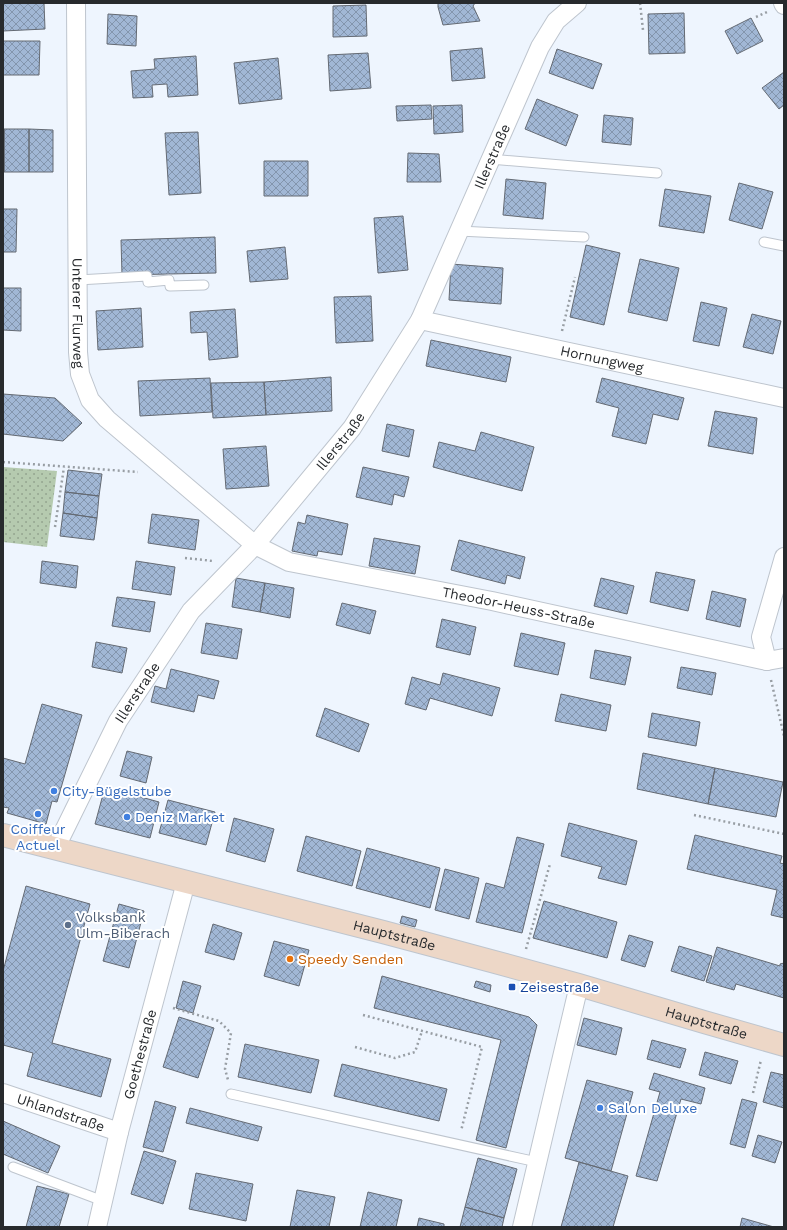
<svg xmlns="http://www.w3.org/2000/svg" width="787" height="1230" viewBox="0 0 787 1230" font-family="'Work Sans',sans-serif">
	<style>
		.park { fill: url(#park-dots) }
		.building { fill: url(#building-cross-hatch); stroke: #646a73 }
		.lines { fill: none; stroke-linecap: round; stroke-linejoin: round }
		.lane-casing { stroke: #bec5ce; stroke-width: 11 }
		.street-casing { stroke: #bec5ce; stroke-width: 20 }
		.secondary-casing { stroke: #bec5ce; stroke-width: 24 }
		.path { stroke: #989ea4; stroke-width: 2.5; stroke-dasharray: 2 3; stroke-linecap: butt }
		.lane { stroke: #fff; stroke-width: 9 }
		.street { stroke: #fff; stroke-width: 18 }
		.secondary { stroke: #edd7c7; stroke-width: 22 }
		.shop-dot { fill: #3f7fe0; stroke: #fff; stroke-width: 1.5 }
		.service-dot { fill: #5c6f8a; stroke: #fff; stroke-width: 1.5 }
		.food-dot { fill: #e8710a; stroke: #fff; stroke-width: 1.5 }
		.transit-dot { fill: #1a4fb4; stroke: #fff; stroke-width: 1.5 }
		.labels { text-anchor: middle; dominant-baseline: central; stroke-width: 4; stroke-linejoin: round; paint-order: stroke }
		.street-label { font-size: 14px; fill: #272a2d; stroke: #fff }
		.shop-label { font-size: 14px; fill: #366cbe; stroke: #fff; text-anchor: start }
		.service-label { font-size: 14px; fill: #4e5e75; stroke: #fff; text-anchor: start }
		.food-label { font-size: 14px; fill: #c56008; stroke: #fff; text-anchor: start }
		.transit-label { font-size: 14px; fill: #164399; stroke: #fff; text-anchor: start }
	</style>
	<defs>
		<pattern id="park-dots" width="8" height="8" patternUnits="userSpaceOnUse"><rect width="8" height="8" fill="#b5caaf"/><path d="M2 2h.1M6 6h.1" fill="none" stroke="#93a48f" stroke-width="1.8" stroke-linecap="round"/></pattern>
		<pattern id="building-cross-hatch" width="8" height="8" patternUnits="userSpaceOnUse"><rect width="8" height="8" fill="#a1b7d5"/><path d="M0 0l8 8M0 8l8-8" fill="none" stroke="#8395ad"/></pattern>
	</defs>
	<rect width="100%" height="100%" fill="#eef5fe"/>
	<path class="park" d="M3,467L57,471L47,547L3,542Z"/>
	<path class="building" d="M3,3H44L45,29L3,31Z
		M438,3H475L473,6L480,21L443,25L438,7Z
		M366,5L367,36L333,37V6Z
		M684,13L685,53L649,54L648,14Z
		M108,14L137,16L136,46L107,44Z
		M751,18L763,41L737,54L725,31Z
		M3,41H40L39,75H3Z
		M482,48L485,78L452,81L450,51Z
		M557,49L602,64L593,89L549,73Z
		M368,53L371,88L330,91L328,55Z
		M196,56L198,95L168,97L167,84L152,85L153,97L133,98L131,71L155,69L154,59Z
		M278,58L282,99L239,104L234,63Z
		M784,72V105L779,109L762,88Z
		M537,99L578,115L566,146L525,129Z
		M431,105L432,119L397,121L396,106Z
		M462,105L463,132L434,134L433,106Z
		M604,115L633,118L631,145L602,142Z
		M3,129H4V172H3Z
		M4,129H29V172H4Z
		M29,129L53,130V172H29Z
		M198,132L201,193L169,195L165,133Z
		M408,153L439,154L441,182H407Z
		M264,161H308V196H264Z
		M506,179L546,183L543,219L503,215Z
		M739,183L773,192L762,229L729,220Z
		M665,189L711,196L704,233L659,226Z
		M3,209H17L16,252H3Z
		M403,216L408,270L378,273L374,218Z
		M215,237L216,273L122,275L121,240Z
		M586,245L620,253L604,325L570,317Z
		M285,247L288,279L250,282L247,251Z
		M640,259L679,268L667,321L628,312Z
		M451,264L503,268L501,304L449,300Z
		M3,288H21V331L3,330Z
		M371,296L373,341L336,343L334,297Z
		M701,302L727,308L719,346L693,341Z
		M141,308L143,347L98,350L96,311Z
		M235,309L238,357L209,360L207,332L191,333L190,312Z
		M752,314L781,321L773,354L743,347Z
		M431,340L511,357L506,382L426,366Z
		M331,377L332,411L266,415L264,382Z
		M210,378L212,412L140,416L138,381Z
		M602,378L684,398L678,420L653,414L646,444L612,436L619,408L596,402Z
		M264,382L266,415L213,418L211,383Z
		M3,394L55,398L82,423L63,441L3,434Z
		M715,411L757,418L753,454L708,446Z
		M387,424L414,430L409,457L382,451Z
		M481,432L534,447L522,491L433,467L439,442L475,451Z
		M266,446L269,486L226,489L223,449Z
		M363,467L409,477L404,497L394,494L392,505L356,497Z
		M68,470L102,474L99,496L65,492Z
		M65,492L99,496L97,518L63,513Z
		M63,513L97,518L94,540L60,536Z
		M152,514L199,520L195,550L148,543Z
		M307,515L348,524L342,555L318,551L317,556L292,551L298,522L305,524Z
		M374,538L420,546L415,574L369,566Z
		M459,540L525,557L520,579L507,575L505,584L451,570Z
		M42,561L78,566L76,588L40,583Z
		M136,561L175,567L171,595L132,589Z
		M656,572L695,580L688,611L650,602Z
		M236,578L265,583L260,612L232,607Z
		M601,578L634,586L627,614L594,606Z
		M265,583L294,588L290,618L260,612Z
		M712,591L746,599L740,627L706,619Z
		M117,597L155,602L150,632L112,626Z
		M342,603L376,611L370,634L336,625Z
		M442,619L476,627L470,655L436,647Z
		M206,623L242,629L237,659L201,653Z
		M521,633L565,643L558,675L514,666Z
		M96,642L127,648L122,673L92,667Z
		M595,650L631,657L625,685L590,678Z
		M681,667L716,673L712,695L677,688Z
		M171,669L219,681L214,699L198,695L194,712L151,702L155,686L166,689Z
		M443,673L500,688L492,716L430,698L426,710L405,704L412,677L440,685Z
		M561,694L611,705L606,731L555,721Z
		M42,704L82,715L57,802L52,801L46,824L7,813L9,808L3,807V758L25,764Z
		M325,708L369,724L359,752L316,736Z
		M652,713L700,722L696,746L648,737Z
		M127,751L152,757L146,783L120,776Z
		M643,753L715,768L708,804L637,789Z
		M715,768L783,782L776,817L708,804Z
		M105,787L159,802L150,838L95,824Z
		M168,800L215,812L206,845L159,833Z
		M234,818L274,829L265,862L226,851Z
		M569,823L637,841L626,885L598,878L602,867L561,856Z
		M695,835L782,856L780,863L784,864V918L771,915L777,890L687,869Z
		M306,836L361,851L352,886L297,871Z
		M517,837L544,844L522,933L476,922L486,883L504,888Z
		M367,848L440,868L430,908L356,888Z
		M445,869L479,878L469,919L435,910Z
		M26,886L90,904L52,1043L111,1059L101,1097L27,1076L33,1053L3,1045V971Z
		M544,901L617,922L607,958L533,938Z
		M119,904L144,911L129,968L103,961Z
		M402,916L417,920L415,927L400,923Z
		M213,924L242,933L234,960L205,952Z
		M629,935L653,942L645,967L621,960Z
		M274,941L309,950L299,986L264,976Z
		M679,946L712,956L704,981L671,971Z
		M717,947L780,966V964L784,963V998L736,984L734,990L706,982Z
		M382,976L529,1017L537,1025L506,1148L476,1140L501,1040L374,1008Z
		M183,981L201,986L193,1013L176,1008Z
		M476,981L491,985L490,992L474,987Z
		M179,1017L214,1028L198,1078L163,1067Z
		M584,1018L622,1028L616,1055L577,1045Z
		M652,1040L686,1049L680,1068L647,1059Z
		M245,1044L319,1060L311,1093L238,1077Z
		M705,1052L738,1061L731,1084L699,1075Z
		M342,1064L447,1089L439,1121L334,1096Z
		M771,1072L784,1075V1108L763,1102Z
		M654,1073L705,1088L701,1104L681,1099L657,1181L636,1176L660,1092L649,1089Z
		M587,1080L633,1092L611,1171L565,1158Z
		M742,1099L757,1103L745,1148L730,1144Z
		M155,1101L176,1107L163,1152L143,1147Z
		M190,1108L262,1127L258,1141L186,1123Z
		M3,1121L60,1146L48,1173L3,1154Z
		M758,1135L782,1142L775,1163L752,1156Z
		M144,1151L176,1161L163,1204L131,1194Z
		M478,1158L517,1169L504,1218L465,1207Z
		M579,1162L628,1176L613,1227H561Z
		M196,1173L253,1184L246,1221L189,1209Z
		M37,1186L69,1194L59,1227H26Z
		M297,1190L335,1197L329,1227H290Z
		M368,1192L402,1200L396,1227H360Z
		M465,1207L504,1218L502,1227H460Z
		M419,1218L444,1224V1227H417Z
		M742,1218L774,1227H740Z"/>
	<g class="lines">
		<defs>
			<path id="lane" d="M490,159L657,173
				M459,231L584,237
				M764,242L784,246
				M78,280L147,276L148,282L169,280L170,286L204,285
				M231,1094L537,1162
				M13,1167L103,1201"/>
			<g id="street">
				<path id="s1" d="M76,3L78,352L80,374L90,400L107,419L255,545L289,562L492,601L762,660L767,661L784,658"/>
				<path d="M783,3L784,5"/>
				<path id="s2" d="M420,320L784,398"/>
				<path d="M767,661L761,637L784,557"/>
				<path id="s3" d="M55,849L118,721L191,611L255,545L352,428L420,320L540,47L556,21L577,3"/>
				<path id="s4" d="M3,1093L119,1132"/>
				<path id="s5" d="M97,1227L119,1132L186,882"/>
				<path d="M522,1227L579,985"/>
			</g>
			<g id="secondary">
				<path id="s6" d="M3,835L383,932L491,961L579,985L704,1022L784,1045"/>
			</g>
		</defs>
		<use href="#lane" class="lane-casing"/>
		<use href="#street" class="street-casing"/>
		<use href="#secondary" class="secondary-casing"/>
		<path class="path" d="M640,3L643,30
			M756,17L767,12
			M562,331L575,277
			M3,462L138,472
			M55,527L64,467
			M185,558L213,561
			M771,680L784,736
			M694,815L784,834
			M526,949L550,864
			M173,1008L219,1021L231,1033L225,1069L228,1080
			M363,1015L482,1047L461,1131
			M355,1047L395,1058L415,1052L422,1031
			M753,1093L761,1060"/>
		<use href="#lane" class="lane"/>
		<use href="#street" class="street"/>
		<use href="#secondary" class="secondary"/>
	</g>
	<g class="shop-dot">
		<circle cx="54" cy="791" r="4"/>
		<circle cx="38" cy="814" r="4"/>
		<circle cx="127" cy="817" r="4"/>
		<circle cx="600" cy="1108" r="4"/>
	</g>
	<circle class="service-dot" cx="68" cy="925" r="4"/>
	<circle class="food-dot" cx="290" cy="959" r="4"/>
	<rect class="transit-dot" x="508" y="983" width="8" height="8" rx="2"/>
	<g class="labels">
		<g class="street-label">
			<text stroke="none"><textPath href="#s3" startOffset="825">Illerstraße</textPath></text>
			<text stroke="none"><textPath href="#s1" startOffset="310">Unterer Flurweg</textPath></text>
			<text stroke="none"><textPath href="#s2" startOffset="186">Hornungweg</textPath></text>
			<text stroke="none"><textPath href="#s3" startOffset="501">Illerstraße</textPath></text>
			<text stroke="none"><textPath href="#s1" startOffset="891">Theodor-Heuss-Straße</textPath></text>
			<text stroke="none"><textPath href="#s3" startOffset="177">Illerstraße</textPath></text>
			<text stroke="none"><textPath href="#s6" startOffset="404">Hauptstraße</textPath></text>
			<text stroke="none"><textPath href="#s6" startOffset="728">Hauptstraße</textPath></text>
			<text stroke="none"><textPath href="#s5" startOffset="178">Goethestraße</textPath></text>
			<text stroke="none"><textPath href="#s4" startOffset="61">Uhlandstraße</textPath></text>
		</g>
		<g class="shop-label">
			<text x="62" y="791">City-Bügelstube</text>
			<text x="135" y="817">Deniz Market</text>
			<text x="38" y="829" text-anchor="middle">Coiffeur<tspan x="38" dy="16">Actuel</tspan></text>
			<text x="608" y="1108">Salon Deluxe</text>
		</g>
		<g class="service-label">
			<text x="76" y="917">Volksbank<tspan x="76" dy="16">Ulm-Biberach</tspan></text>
		</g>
		<g class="food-label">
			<text x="298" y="959">Speedy Senden</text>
		</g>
		<g class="transit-label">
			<text x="520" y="987">Zeisestraße</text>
		</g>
	</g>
	<rect width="787" height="1230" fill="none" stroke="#272a2d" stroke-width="8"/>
</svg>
